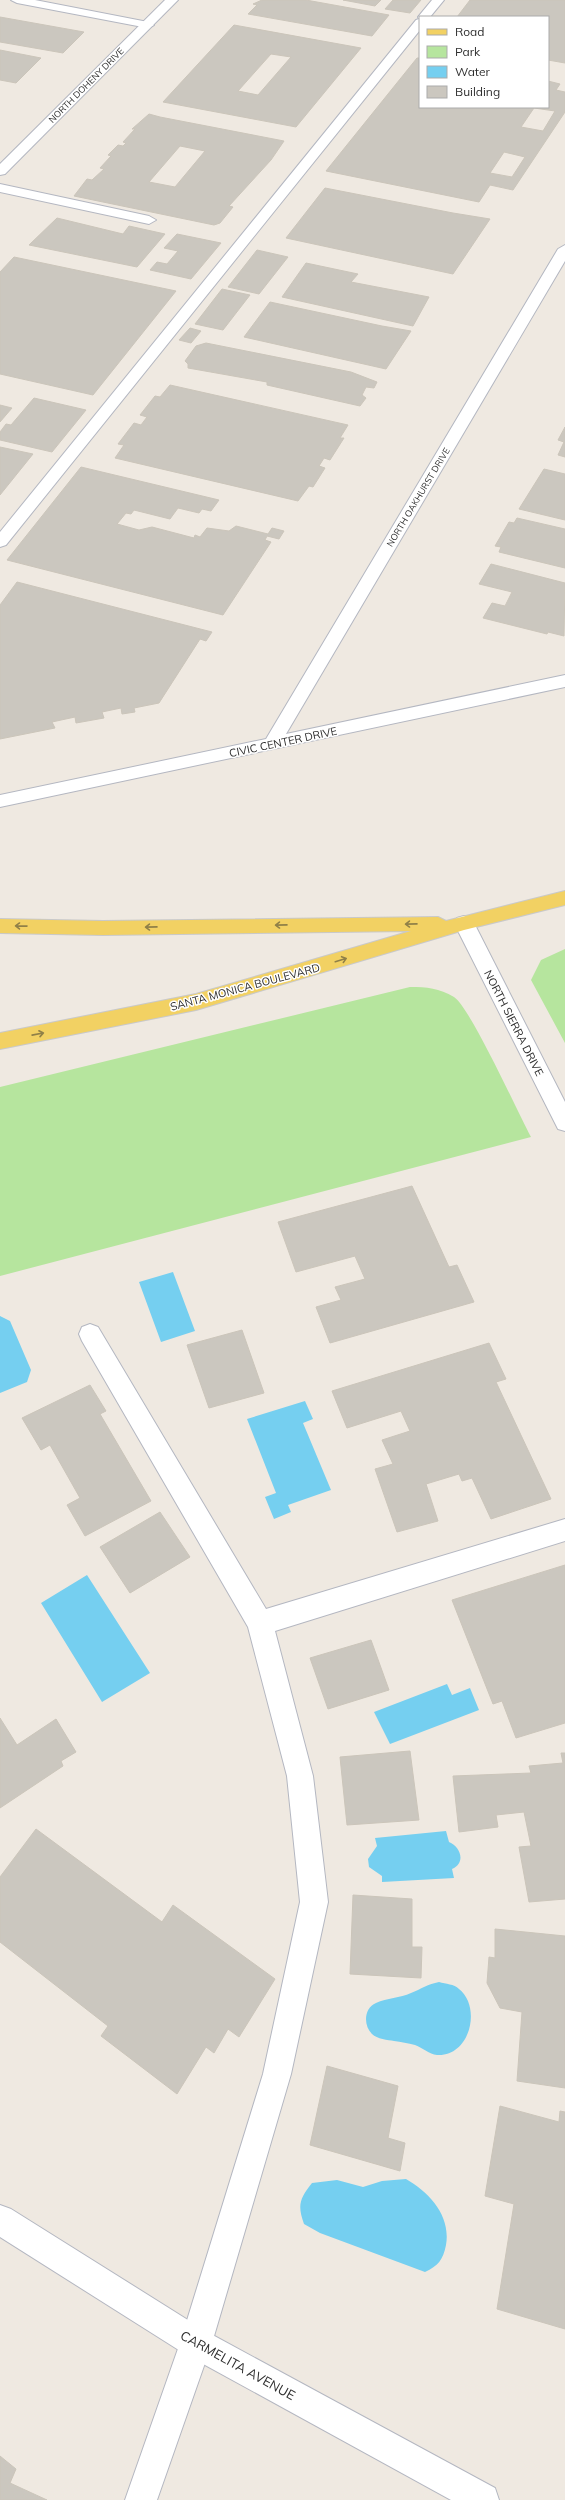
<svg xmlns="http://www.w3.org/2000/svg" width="565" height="2500" viewBox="0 0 565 2500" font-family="Mulish,sans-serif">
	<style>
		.green { fill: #b6e59e }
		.water { fill: #75cff0 }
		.building { fill: #cbc7bf; stroke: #cbc5ba; fill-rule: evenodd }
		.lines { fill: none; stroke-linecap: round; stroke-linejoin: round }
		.lane-casing { stroke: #b4b7c1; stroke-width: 2 }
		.street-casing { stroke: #b4b7c1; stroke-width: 2 }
		.secondary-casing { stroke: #b4b7c1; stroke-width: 2 }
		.primary-casing { stroke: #c9c9c9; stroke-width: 2 }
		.lane { fill: #fff; fill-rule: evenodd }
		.street { fill: #fff; fill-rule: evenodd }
		.secondary { fill: #fff; fill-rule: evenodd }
		.primary { fill: #f2d163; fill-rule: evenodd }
		.oneway { stroke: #908048 }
		.labels { text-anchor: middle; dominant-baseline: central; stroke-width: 3; stroke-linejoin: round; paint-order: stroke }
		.far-street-label { font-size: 9px; fill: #2e2e2e; stroke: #fff }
		.street-label { font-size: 11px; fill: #2e2e2e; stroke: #fff }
		.near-street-label { font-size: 13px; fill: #2e2e2e; stroke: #fff }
	</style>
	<rect width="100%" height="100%" fill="#efe9e1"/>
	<path class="green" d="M565,949V1043L531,980L541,960Z
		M410,987C427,987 439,988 454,997C470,1007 518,1113 531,1137L0,1276V1087Z"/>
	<path class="water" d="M173,1272L195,1331L161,1342L139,1282Z
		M0,1316L10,1321L31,1370L27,1382L0,1393Z
		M305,1401L313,1419L303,1423L331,1490L288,1505L291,1512L274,1519L265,1497L276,1493L247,1419Z
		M87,1575L150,1673L102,1702L41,1603Z
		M447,1684L452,1695L470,1688L479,1710L390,1744L374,1712Z
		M446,1831L449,1842C461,1847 466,1863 452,1869L454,1878L382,1882V1876L369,1867L368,1859L377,1846L375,1838Z
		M439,1982C446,1984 454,1984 459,1989C482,2007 470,2057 437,2055C429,2054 423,2048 415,2045C408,2043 401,2042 394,2041C388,2040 377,2039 372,2034C363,2025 364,2008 376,2003C387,1998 400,1998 411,1993C421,1989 428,1984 439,1982Z
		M406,2179C430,2193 451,2216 446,2245C443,2260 438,2266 425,2272L320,2233L304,2224C297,2205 300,2198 312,2183L337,2180L363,2187L382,2181Z"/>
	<path class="building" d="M262,0H306L389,15L372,36L248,14L257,5L253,4Z
		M343,0H381L375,6Z
		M393,0H421L410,13L385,9Z
		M470,0H565V63L548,60V17H457Z
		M0,17L84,32L63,53L0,42Z
		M234,25L361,48L296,127L163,102ZM271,54L291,57L258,95L238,91Z
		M0,50L41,58L16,83L0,80Z
		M417,58H420V107H548V81L560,84L556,90L565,92V112L513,190L490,185L479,202L326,171ZM534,108L555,111L543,131L521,127ZM504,152L525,157L512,177L490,173Z
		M149,114L160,117L284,141L271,160L229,206L233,207L220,223L214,225L74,196L87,179L92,180L104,169L100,168L111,156L108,155L118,145L123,146L126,143L123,142L135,129H132ZM180,146L205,151L175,187L149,182Z
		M325,188L453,213L490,219L453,274L286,238Z
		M57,218L123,234L129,226L165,234L137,267L29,245Z
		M177,234L221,243L191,279L150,270L157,262L167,264L178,251L164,248Z
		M257,250L288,257L259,294L228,287Z
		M14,257L176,291L93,395L0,374V272Z
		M306,263L358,274L351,282L429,297L413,326L282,297Z
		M222,289L250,295L223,330L195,324Z
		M270,302L382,326L411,331L386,369L244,337Z
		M190,328L201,331L191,343L179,340Z
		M206,343L351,372L377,382L374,388L366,387L362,395L366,398L360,406L267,385V382L188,368V364L185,361L196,346Z
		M170,385L348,425L340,438H344L330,460L324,458L319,466L325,468L313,487L309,486L298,501L115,458L124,445L118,444L134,423L141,425L147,417L140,415L155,396L160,397Z
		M34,398L86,410L52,452L0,440V432L6,424L11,425Z
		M0,405L12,408L0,422Z
		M565,427V457L558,455L564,442L558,440Z
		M0,447L33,454L0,495Z
		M81,467L219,500L211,511L202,509L199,513L178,508L170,519L134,510L131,514L126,513L117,524L139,530L152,527L194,538L195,535L200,537L207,528L229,531L236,526L268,534L272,528L284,531L279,539L267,536L265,540L271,542L223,615L7,560Z
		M544,469L565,474V520L519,509Z
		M517,518L565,529V568L499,552L501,547L495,546L509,522L514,523Z
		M491,564L565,583L564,636L548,632L547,634L483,618L492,603L505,606L512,592L479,584Z
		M17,582L212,632L206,641L200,639L159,703L134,708L135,712L122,714L121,708L102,712L104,718L76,723L75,717L52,722L55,728L0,739V605Z
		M412,1186L449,1267L457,1265L474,1302L330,1343L316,1307L341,1300L335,1287L365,1279L355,1256L296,1272L278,1222Z
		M242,1330L264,1393L209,1408L187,1345Z
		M489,1343L506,1379L496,1382L551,1499L491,1519L472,1478L462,1481L459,1474L426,1484L438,1521L397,1532L375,1469L393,1464L382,1440L410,1431L401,1411L347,1428L332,1391Z
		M90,1385L106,1411L100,1414L151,1501L85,1536L67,1505L80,1498L50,1445L41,1450L22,1418Z
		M160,1512L190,1557L130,1593L100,1547Z
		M565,1565V1723L516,1738L502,1701L493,1704L452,1600Z
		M371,1640L389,1690L328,1709L310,1658Z
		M0,1718L17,1745L56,1719L76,1752L61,1761L63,1766L0,1808Z
		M410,1751L419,1820L347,1825L340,1757Z
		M561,1753H565V1899L529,1902L519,1847L531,1846L524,1812L496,1815L498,1827L459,1832L453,1776L531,1773L529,1766L563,1763Z
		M36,1829L162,1922L173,1905L275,1979L239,2037L228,2029L214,2053L206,2047L177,2094L101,2036L108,2026L0,1942V1877Z
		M353,1895L412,1899V1947H422L421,1978L350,1974Z
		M495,1929L565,1936V2088L517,2081L522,2012L500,2008L487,1983L489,1957L495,1958Z
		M327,2066L398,2086L388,2138L405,2143L400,2171L310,2145Z
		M500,2106L559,2122L560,2111L565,2112V2329L497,2309L514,2204L485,2196Z
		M0,2456L16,2469L10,2483L47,2500H0Z"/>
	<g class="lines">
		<defs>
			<path id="lane" d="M432,0H444L430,17H420V30L6,545L0,547V532L416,20L419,19L418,17Z
				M0,184L149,216L156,220L149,224L0,192Z
				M90,1324L98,1327L266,1609L565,1519V1541L275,1631L313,1776L328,1902L291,2074L212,2343L157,2500H125L180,2343L263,2074L300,1902L287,1776L248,1627L82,1341L79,1334L82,1327Z"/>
			<path id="street" d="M11,0H35L148,22L154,25L148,28L17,3Z
				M565,245V261L286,734L565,675V687L0,807V795L266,739L558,249Z
				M464,916L471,918L474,923L565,1102V1131L558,1129L454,923L457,918Z
				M0,2205L11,2209L207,2332L495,2488L499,2500H451L185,2354L0,2237Z"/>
			<path id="secondary" d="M165,0H178L5,174L0,175V164Z"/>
			<path id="primary" d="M565,891V905L464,930L196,1010L0,1049V1033L196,994L411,931L103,935L0,933V919L103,921L438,917L446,921Z"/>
		</defs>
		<use href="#lane" class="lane-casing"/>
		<use href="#street" class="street-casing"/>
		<use href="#secondary" class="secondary-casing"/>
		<use href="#primary" class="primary-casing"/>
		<use href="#lane" class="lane"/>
		<use href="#street" class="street"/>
		<use href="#secondary" class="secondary"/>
		<use href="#primary" class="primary"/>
	</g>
	<defs><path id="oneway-shaft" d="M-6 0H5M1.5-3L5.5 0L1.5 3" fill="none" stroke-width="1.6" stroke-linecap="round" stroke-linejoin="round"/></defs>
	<g class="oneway">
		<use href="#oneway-shaft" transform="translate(411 924) rotate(179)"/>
		<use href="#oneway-shaft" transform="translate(281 925) rotate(179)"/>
		<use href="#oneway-shaft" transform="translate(21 926) rotate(-179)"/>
		<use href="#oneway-shaft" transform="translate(151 927) rotate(179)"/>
		<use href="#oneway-shaft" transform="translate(341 960) rotate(-17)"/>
		<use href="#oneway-shaft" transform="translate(38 1034) rotate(-11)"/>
	</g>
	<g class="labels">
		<g class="far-street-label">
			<text transform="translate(86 85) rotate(-45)">NORTH DOHENY DRIVE</text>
			<text transform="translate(418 497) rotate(-59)">NORTH OAKHURST DRIVE</text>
		</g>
		<g class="street-label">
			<text transform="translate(283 742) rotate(-12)">CIVIC CENTER DRIVE</text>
			<text transform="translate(245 987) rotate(-15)">SANTA MONICA BOULEVARD</text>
			<text transform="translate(514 1023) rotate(63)">NORTH SIERRA DRIVE</text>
		</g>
		<g class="near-street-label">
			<text transform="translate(238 2365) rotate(29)">CARMELITA AVENUE</text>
		</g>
	</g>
	<rect x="419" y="16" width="130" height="92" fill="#ffffff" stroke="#ababab"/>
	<rect x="427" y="29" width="20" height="6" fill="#f2d163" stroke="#ababab"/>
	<text x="455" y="36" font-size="12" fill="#2e2e2e">Road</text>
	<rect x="427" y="46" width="20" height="12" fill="#b6e59e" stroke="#ababab"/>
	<text x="455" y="56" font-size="12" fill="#2e2e2e">Park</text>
	<rect x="427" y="66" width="20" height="12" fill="#75cff0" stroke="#ababab"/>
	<text x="455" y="76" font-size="12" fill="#2e2e2e">Water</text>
	<rect x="427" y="86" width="20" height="12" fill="#cbc7bf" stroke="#ababab"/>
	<text x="455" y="96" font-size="12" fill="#2e2e2e">Building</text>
</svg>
